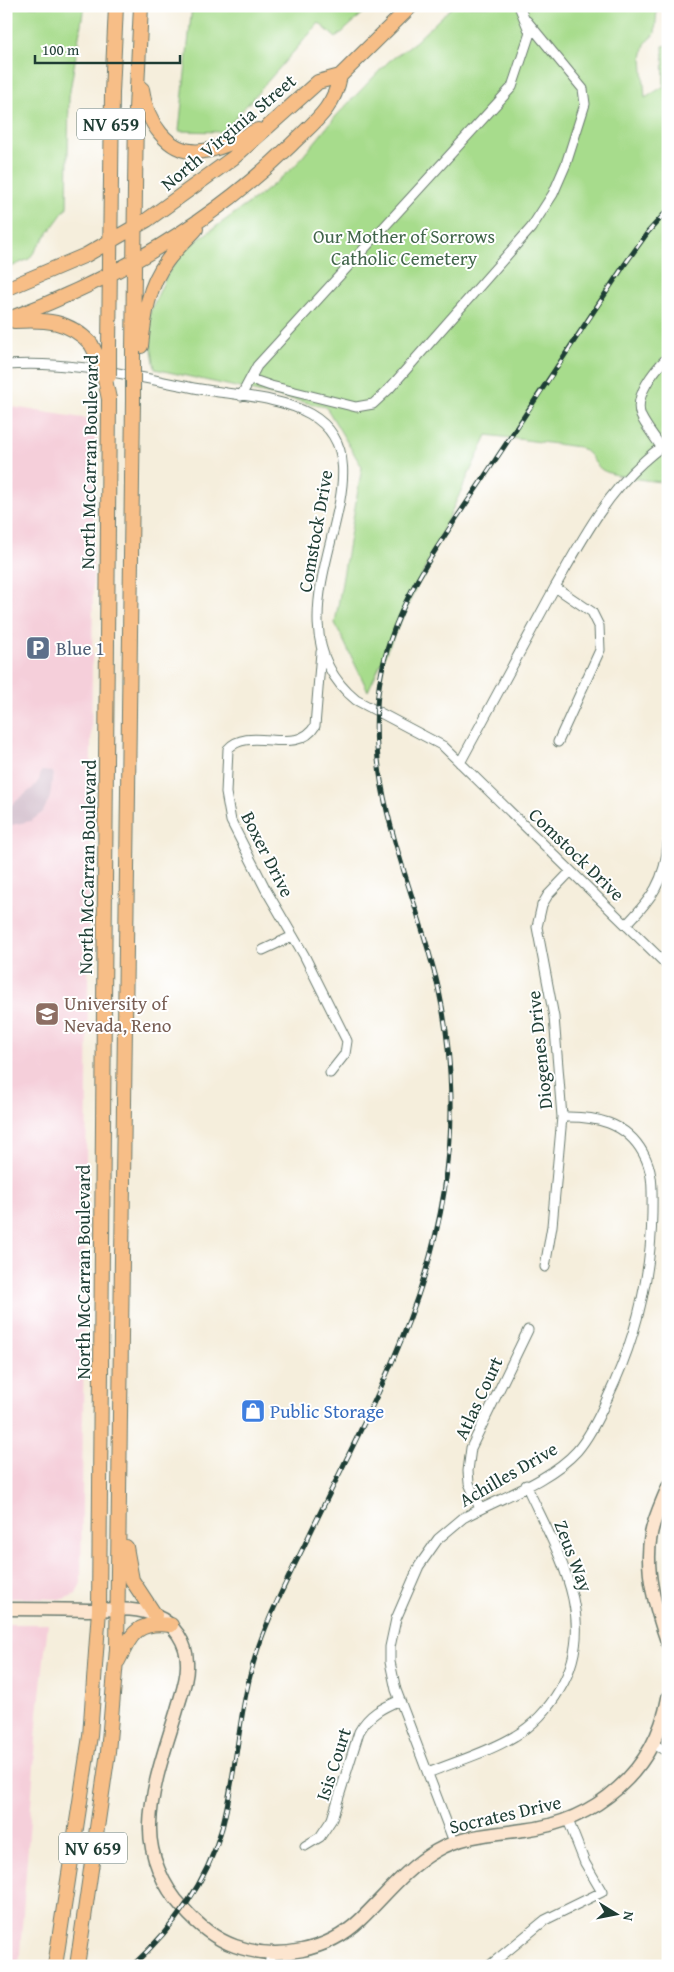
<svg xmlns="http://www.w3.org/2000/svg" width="674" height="1972" viewBox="0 0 674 1972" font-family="'Gentium Book Plus',serif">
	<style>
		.built { fill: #f5cfda }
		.industrial { fill: #d1bdcb }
		.green { fill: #a7dc8c; stroke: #638c60 }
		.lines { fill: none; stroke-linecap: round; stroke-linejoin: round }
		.stream { stroke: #62c4e0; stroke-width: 3 }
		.street-casing { stroke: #6a7b6f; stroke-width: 11 }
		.secondary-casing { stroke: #6a7b6f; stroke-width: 15 }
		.primary-casing { stroke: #6a7b6f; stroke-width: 16 }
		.street { stroke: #fff; stroke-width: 9 }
		.secondary { stroke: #fce5cf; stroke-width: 12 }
		.primary { stroke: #f7be87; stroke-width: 14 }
		.rail-casing { stroke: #1f3d34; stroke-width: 5 }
		.rail { stroke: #fff; stroke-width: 3; stroke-dasharray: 9; stroke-linecap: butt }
		.primary-bridge-casing { stroke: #6a7b6f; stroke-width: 16; stroke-linecap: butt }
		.primary-bridge { stroke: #f7be87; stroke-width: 14 }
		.labels { text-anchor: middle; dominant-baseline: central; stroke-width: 4; stroke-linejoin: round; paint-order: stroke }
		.shield { fill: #fff; stroke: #627771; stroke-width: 1 }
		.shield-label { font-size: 18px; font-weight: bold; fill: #1f3d34 }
		.street-label { font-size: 19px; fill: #1f3d34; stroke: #fff }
		.park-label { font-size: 19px; fill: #41654a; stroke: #fff }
		.service-label { font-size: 19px; fill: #4e5e75; stroke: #fff; text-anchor: start }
		.education-label { font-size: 19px; fill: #785e54; stroke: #fff; text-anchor: start }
		.shop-label { font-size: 19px; fill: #366cbe; stroke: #fff; text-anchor: start }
	</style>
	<rect width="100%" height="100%" fill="#fff"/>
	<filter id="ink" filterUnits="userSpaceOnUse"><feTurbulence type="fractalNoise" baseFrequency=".02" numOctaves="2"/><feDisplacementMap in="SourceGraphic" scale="10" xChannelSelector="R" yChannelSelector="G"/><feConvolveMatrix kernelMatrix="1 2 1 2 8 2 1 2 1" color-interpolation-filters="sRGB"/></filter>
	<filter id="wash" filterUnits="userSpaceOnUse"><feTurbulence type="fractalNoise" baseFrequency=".0096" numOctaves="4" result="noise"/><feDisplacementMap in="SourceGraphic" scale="20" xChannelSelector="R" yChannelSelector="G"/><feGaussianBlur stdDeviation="1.12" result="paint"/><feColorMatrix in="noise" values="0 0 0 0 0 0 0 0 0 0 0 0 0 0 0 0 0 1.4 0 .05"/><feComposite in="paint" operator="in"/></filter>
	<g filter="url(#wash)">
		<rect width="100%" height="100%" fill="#f5eedc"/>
		<path class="built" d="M6,406L95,420L81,1583L76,1594L63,1599L6,1598Z
			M6,1624H48L38,1713L19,1966H6Z"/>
		<path class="industrial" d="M41,771L53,772L50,797L43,812L31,821L6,826V809L33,788L39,780Z"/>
		<path class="green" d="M6,6H84L69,97L67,207L29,259L6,269Z
			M192,6H371L336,38L319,23L223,132L179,131Z
			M453,6H655L657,10L655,33L645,44L642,58L645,98L664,86L663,46L668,45V483C654,481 611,477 601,469C591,461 594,455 579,447L487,435L368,691L335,623L362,467L326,407L155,369L149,331L150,312L167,275L182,251L263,193L295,166L337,115L388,62L415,42Z"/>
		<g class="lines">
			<path class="stream" d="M251,6H283"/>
		</g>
	</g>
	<g filter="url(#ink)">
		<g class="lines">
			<defs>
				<path id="street" d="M6,365C72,360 136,377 200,389C233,395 281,397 310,414C405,468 252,615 356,700L443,746L668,966
					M251,379L271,386L356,407L373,404L389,389L531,228L553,194L566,164L585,104L583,89L527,21
					M241,396L257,366L512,87L530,33L519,6
					M661,447C655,437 646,427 641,416C633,397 654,370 668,357
					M555,587C581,542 604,497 643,462C651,455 658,448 668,443
					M321,652L315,726C297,757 249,725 228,749L226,793L231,821L266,890L304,955L347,1041L345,1054L330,1073
					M460,763L555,587L592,612L599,626L600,650L558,742
					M626,925C652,898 665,881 668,843
					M263,950L293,936
					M545,1267L552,1226L562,1117L554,1017L537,927L542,905L548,895L571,871
					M480,1509L469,1483L468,1471L471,1448L528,1330
					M653,1744L668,1752
					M428,1773C457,1761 489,1752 515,1736C534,1725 549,1708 560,1689C601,1620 556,1550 526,1485
					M454,1842L396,1690L390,1662V1647L396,1619L419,1566L438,1539L463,1518C498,1499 550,1481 577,1451C590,1436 599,1417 607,1399C635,1341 651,1277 652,1213C652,1192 654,1172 643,1153C626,1122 595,1116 562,1117
					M305,1846L320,1837L332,1819L359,1732C369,1714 382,1708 400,1700
					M269,1966L271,1953
					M489,1966L545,1920L602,1892L585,1863L568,1820"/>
				<path id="secondary" d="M668,1487C662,1502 654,1518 651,1534C644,1571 656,1610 668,1644
					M6,1609C33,1609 60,1609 87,1610C110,1610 135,1606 156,1616C174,1623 187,1643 187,1663C188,1678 181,1695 177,1710C166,1747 151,1786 150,1825C149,1855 163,1887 183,1908C197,1924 215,1939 235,1946C277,1961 328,1951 360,1920C385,1896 406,1868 436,1851C463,1835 494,1834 524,1830C596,1821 655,1771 668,1698"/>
				<path id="primary" d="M142,89C146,120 167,156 203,151C222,149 240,138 258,130
					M6,289L86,255L147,220L233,158L318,82L340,76
					M6,320C111,281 211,223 291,145C314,122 334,109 340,76L411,6
					M14,321C45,319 69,320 91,344
					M141,346C144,318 148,285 167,261C175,250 186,240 196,229
					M109,347L112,93L116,6
					M133,351L136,109L141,6
					M126,1547L132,1580L155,1615
					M118,1661C132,1633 137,1621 171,1625
					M55,1966L90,1736L99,1610L109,399
					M77,1966L108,1752L117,1649L133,401"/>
			</defs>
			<use href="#street" class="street-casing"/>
			<use href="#secondary" class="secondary-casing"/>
			<use href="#primary" class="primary-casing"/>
			<use href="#street" class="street"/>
			<use href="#secondary" class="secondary"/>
			<use href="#primary" class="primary"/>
			<defs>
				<path id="rail" d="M132,1966C174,1927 206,1884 222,1828C239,1764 238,1699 262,1637C274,1605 290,1574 305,1544C376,1395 454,1268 451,1097C450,1051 444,1004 431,960C405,864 360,771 382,670C397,597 446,535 486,474C533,404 579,334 625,264L648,232L668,210"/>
			</defs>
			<use href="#rail" class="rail-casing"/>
			<use href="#rail" class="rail"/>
			<defs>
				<path id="primary-bridge" d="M91,344L102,365L109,399
					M109,376V347
					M133,401V351"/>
			</defs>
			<use href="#primary-bridge" class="primary-bridge-casing"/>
			<use href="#primary-bridge" class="primary-bridge"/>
		</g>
	</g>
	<defs>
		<symbol id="parking-square" viewBox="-11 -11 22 22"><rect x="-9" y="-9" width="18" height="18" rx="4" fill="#5c6f8a" stroke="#fff"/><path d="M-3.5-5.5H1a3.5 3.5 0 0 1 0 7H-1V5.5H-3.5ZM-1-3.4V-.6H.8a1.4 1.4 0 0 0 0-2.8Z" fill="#fff"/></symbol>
		<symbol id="university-square" viewBox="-11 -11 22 22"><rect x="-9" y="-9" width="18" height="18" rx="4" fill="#8d6e63" stroke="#fff"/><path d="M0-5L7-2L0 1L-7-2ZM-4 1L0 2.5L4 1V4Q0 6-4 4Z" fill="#fff"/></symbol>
		<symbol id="shop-square" viewBox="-11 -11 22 22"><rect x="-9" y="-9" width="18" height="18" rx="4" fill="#3f7fe0" stroke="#fff"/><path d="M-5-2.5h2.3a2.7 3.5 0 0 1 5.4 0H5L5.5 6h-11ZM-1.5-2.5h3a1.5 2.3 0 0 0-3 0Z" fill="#fff"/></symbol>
	</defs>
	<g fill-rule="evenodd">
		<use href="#parking-square" x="24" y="634" width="28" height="28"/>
		<use href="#university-square" x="33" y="1000" width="28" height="28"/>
		<use href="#shop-square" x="239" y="1397" width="28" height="28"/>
	</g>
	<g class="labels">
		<g class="shield">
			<rect x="77" y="108.5" width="68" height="31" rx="4"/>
			<rect x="59" y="1832.5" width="68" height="31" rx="4"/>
		</g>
		<g class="shield-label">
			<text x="111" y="124">NV 659</text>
			<text x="93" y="1848">NV 659</text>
		</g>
		<g class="street-label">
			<text transform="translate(228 132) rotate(-40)">North Virginia Street</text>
			<text transform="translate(89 462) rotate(-89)">North McCarran Boulevard</text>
			<text transform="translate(315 531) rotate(-80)">Comstock Drive</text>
			<text transform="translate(268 854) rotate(63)">Boxer Drive</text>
			<text transform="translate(577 854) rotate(44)">Comstock Drive</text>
			<text transform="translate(87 867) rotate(-89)">North McCarran Boulevard</text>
			<text transform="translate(539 1050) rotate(-96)">Diogenes Drive</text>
			<text transform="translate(83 1272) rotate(-90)">North McCarran Boulevard</text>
			<text transform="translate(478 1398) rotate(-65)">Atlas Court</text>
			<text transform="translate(508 1474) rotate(-30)">Achilles Drive</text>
			<text transform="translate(574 1556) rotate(69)">Zeus Way</text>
			<text transform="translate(333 1764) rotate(-72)">Isis Court</text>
			<text transform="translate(505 1814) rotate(-13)">Socrates Drive</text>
		</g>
		<g class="park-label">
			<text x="404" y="236">Our Mother of Sorrows<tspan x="404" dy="22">Catholic Cemetery</tspan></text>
		</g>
		<g class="service-label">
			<text x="56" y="648">Blue 1</text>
		</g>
		<g class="education-label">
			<text x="64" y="1003">University of<tspan x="64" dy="22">Nevada, Reno</tspan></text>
		</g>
		<g class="shop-label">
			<text x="270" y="1411">Public Storage</text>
		</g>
	</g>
	<rect width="674" height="1972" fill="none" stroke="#fff" stroke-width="25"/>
	<g transform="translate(616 1914) rotate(100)" stroke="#ffffff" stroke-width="4" paint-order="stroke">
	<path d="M0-4L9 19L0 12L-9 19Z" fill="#1f3d34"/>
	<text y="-8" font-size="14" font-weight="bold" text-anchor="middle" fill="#1f3d34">N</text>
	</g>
	<path d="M35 55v8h145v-8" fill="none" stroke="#1f3d34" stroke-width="2.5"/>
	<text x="42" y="55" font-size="15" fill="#1f3d34" stroke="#ffffff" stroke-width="4" paint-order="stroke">100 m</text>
</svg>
